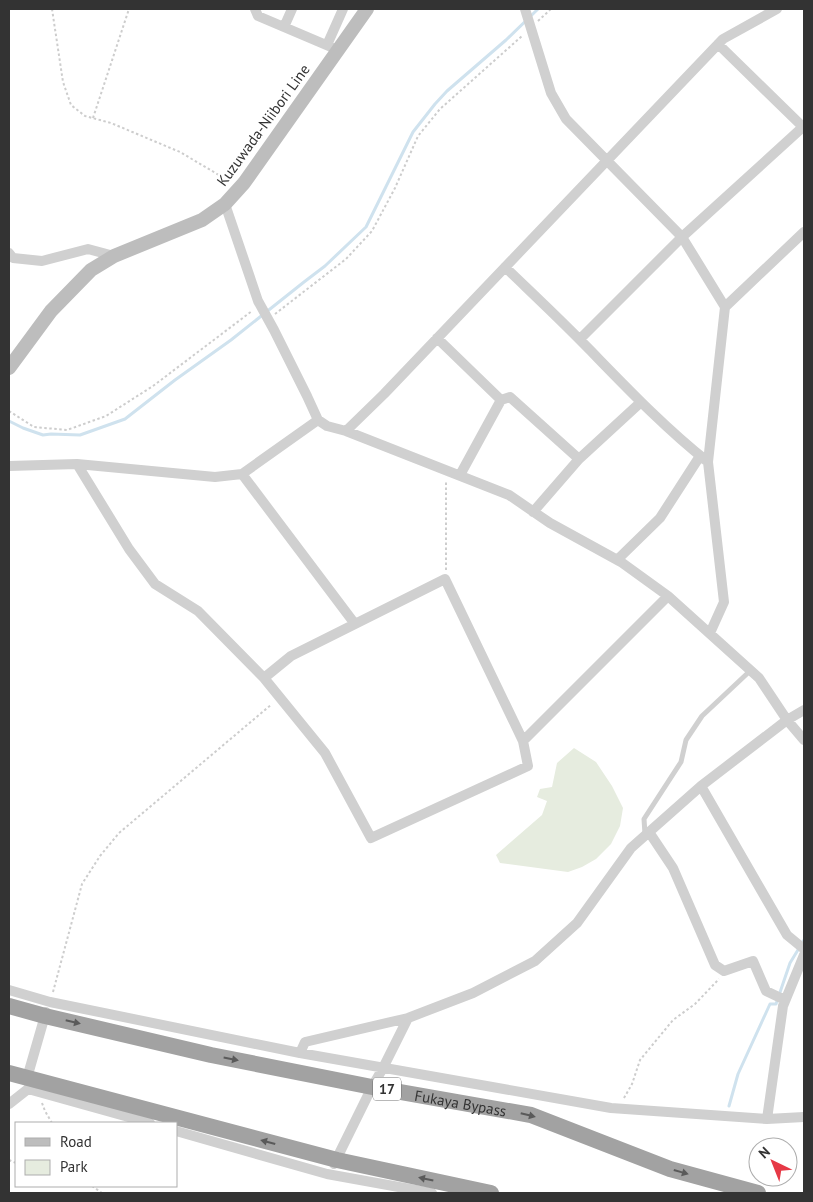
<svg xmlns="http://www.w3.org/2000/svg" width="813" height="1202" viewBox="0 0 813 1202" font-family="'PT Sans',sans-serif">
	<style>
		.green { fill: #e6ecdf }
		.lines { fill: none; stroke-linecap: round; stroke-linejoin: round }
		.stream { stroke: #cfe2ee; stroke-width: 3 }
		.path { stroke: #cdcdcd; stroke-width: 2; stroke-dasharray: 2.5 2.5; stroke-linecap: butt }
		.service { stroke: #d0d0d0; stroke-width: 5 }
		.minor { stroke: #d0d0d0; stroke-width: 10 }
		.secondary { stroke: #bdbdbd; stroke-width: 14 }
		.trunk { stroke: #a2a2a2; stroke-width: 16 }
		.oneway { fill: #5a5a5a }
		.labels { text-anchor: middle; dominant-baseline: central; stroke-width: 5; stroke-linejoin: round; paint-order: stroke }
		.shield { fill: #fff; stroke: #707070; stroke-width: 1 }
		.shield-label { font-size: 14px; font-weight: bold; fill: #333 }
		.street-label { font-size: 15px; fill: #333; stroke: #fff }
	</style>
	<rect width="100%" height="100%" fill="#fff"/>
	<path class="green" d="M574,748L596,762L612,786L623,808L620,826L611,844L596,859L582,867L568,872L500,863L496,855L542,815L547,801L537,797L540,789L552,787L557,763Z"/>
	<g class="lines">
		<path class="stream" d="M9,421L23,428L43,435L51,434L80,435L125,419L175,380L231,340L304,282L325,266L366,227L413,132L435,104L447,91L506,40L538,9
			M729,1106L738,1074L770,1004H776L790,963L804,940"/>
		<path class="path" d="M52,9L63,82L71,105L85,116L111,123L180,152L229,181
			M538,21L551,9
			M93,118L129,9
			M275,314L346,259L372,231L395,188L418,136L440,109L522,36
			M9,411L34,427L67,430L106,416L153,386L252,311
			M446,570V482
			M53,992L82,884L100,856L119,833L272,704
			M624,1098L632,1084L640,1060L673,1020L695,1004L719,979
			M42,1103L45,1111L52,1123
			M9,1160L16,1163
			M92,1186L102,1193"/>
		<path class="service" d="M645,834L644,819L681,762L686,740L702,716L751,670"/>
		<path class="minor" d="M255,9L258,16L338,50
			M525,9L551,93L566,119L682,237L725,307L708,462L724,602L710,633
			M284,27L292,9
			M718,44L803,127
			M327,45L343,9
			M225,204L258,301L274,330L307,396L318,420L327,426L346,431L509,495L550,523L621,562L668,596L759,678L787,720L804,740
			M9,253L13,258L42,261L88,249L114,256
			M505,267C533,294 562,321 589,349C627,388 665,428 708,462
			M725,307L804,232
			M437,338L501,400L510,397L579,459
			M580,339L682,237L804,126
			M346,431L384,394L723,39L777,9
			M77,464L129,549L155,584L198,611L264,678L325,753L371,838L528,766L523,741L445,579L291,656L264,678
			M9,466L77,464L215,477L242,474L318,420
			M242,474L355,624
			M460,475L501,400
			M533,512L579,459L641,402
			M617,560L660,518L700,456
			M523,741L668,596
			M701,786L787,935L804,949
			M649,832L673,868L715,965L724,971L753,961L766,991L785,1000
			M9,990L50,1002L300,1053L611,1108L767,1119L804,1117
			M300,1053L305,1042L408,1018L473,993L535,961L577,923L631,848L701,786L787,720L804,710
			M28,1082L27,1078L46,1012
			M28,1089L150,1123
			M9,1104L28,1089
			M767,1119L783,1006L804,955
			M176,1131L327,1174L432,1193
			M334,1164L372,1087L383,1068L408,1018"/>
		<path class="secondary" d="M9,368L51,311L91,270L114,256L202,220L225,204L244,183L367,9"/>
		<g class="trunk">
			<path id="s1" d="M9,1006L45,1016L211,1055L372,1087L531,1115L670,1169L758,1193"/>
			<path d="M9,1073L337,1160L491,1193"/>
		</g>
	</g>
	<defs><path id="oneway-solid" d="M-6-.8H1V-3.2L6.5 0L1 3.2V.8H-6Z" transform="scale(1.25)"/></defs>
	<g class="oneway">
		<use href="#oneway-solid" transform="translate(73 1022) rotate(13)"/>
		<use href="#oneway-solid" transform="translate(231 1059) rotate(11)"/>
		<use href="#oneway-solid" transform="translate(528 1115) rotate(14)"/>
		<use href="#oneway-solid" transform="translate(268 1142) rotate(-165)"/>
		<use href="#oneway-solid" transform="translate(681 1172) rotate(16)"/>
		<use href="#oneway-solid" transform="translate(426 1179) rotate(-168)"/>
	</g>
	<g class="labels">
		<rect class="shield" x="373" y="1077.5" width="28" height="23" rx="4"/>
		<g class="shield-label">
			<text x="387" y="1089">17</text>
		</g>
		<g class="street-label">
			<text transform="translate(263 125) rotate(-54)">Kuzuwada-Niibori Line</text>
			<text stroke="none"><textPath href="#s1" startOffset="462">Fukaya Bypass</textPath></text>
		</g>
	</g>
	<rect width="813" height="1202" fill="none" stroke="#333333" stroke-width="20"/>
	<rect x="15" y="1122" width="162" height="65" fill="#ffffff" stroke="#adadad"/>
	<rect x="25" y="1138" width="25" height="8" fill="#bdbdbd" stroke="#adadad"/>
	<text x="60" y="1147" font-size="15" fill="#333333">Road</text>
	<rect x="25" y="1160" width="25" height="15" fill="#e6ecdf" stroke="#adadad"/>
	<text x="60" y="1172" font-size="15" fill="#333333">Park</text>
	<g transform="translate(773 1162) rotate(317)"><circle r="24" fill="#ffffff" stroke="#adadad"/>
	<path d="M0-4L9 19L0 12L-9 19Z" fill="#e63946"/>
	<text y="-8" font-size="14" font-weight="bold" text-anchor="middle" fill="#333333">N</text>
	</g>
</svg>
